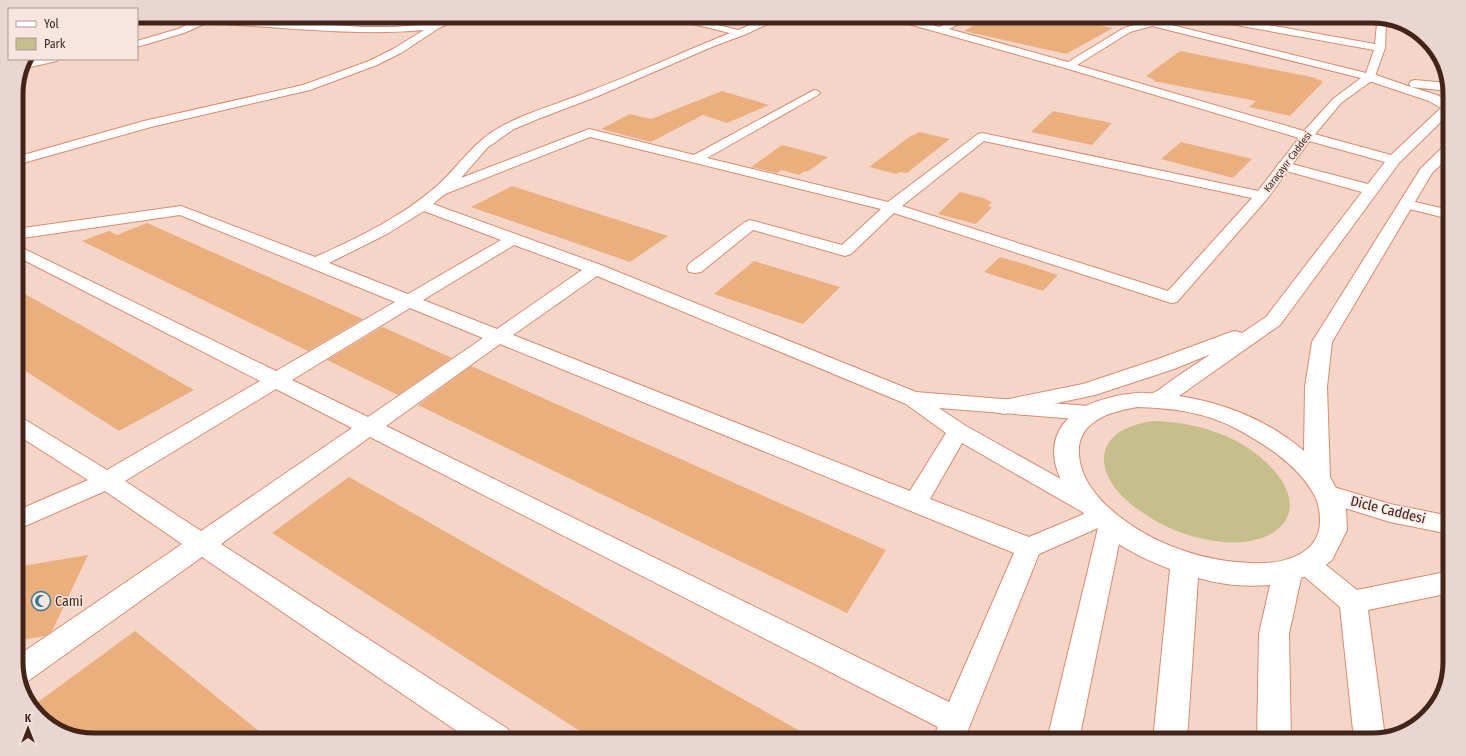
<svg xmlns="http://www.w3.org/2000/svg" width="1466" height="756" viewBox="0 0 1466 756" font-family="'Fira Sans Condensed',sans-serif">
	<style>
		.green { fill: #c6bf8c }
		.building { fill: #eaaf7c }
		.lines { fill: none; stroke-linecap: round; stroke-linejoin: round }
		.minor-casing { stroke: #d88b6f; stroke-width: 2 }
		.tertiary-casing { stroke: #d88b6f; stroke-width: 2 }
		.minor { fill: #fff; fill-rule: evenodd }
		.tertiary { fill: #fff; fill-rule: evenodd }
		.labels { text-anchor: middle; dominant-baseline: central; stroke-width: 3; stroke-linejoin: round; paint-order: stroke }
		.far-street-label { font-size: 10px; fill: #432419; stroke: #f7e6e0 }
		.near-street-label { font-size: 14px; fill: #432419; stroke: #f7e6e0 }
		.near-poi-label { font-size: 14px; fill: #432419; stroke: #f7e6e0; text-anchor: start }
		.rim { fill: none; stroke: #432419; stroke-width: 5 }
	</style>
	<rect width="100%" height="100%" fill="#f6d5c9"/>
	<path class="green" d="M1153,421C1195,422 1241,435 1271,467C1315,514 1275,547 1223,542C1192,539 1163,528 1139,510C1092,478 1088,430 1153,421Z"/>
	<path class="building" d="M989,16H1048L1113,28L1066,54L964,31Z
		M1180,51L1316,78L1315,79L1322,80L1320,81L1323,82L1290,116L1249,107L1256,101L1153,81L1155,80L1146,76Z
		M722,91L769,105L727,123L703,115L651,142L601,129L630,114L651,119Z
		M1053,111L1112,123L1092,145L1031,132Z
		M919,132L950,139L907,173L900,172L896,174L869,167L912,135H914Z
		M1181,142L1252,159L1233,178L1161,159Z
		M782,145L828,157L807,172L805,171L799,175L782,170L777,173L751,167Z
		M512,186L571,205L668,236L630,262L471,207Z
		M960,192L987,199L986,200L992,202L988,206L992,207L976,224L938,214Z
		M147,223L363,319L308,351L82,241L109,231L117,235Z
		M1000,257L1021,263L1058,275L1043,291L984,272Z
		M754,261L840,287L803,324L714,294Z
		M16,289L86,328L194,390L119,431L16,365Z
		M382,327L385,328L452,358L398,395L327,360Z
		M471,366L721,477L886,550L847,613L418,405Z
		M349,477L538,584L816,740H594L272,533Z
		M88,555L52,631L45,636L16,641V567Z
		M135,631L270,740H94L59,732L31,707Z"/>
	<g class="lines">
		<defs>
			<path id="minor" d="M204,16L362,27H393L434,24L454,16H466L439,28L401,53L377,65L310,90L151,127L16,165V157L144,121L303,85L369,61L393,49L424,30C357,36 290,28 223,24L211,21L184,33L137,47V41L178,29L204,17Z
				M667,16H682L738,30L773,16H785L744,35L714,46L598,96L538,119L514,129L487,148L461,178L589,129L694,155L814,90L818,91L820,93L818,95L707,158L888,202L978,134L982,133L1258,191L1299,138L1065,68L887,18L886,16H900L939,27L964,16H975L949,29L1068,62L1124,28L1142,23L1121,18L1120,16H1135L1366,73L1374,50L1203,19L1199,16H1218L1375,44L1377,24L1339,19L1335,16H1357L1377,19L1378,17L1407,24L1411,28L1386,26L1385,48L1374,79L1341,103L1311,139L1267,199L1177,302L1171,303L894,213L851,254L845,256L753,230L701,272L695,273L689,272L687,268L689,264L745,222L750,220L842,245L881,209L590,137L445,194L433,204L601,265L916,392L1088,406L1095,408L1099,413L1095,418L1088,420L939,408L966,426L1100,501L1104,507L1111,510L1114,516L1120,517L1123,524L1079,740H1047L1098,528L1039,554L964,740H932L938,727L370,437L221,544L508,729L513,740H470L202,557L28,681L22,684L16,667V657L182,544L105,491L16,530V511L88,480L16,434V417L24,419L107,470L260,381L16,256V245L276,371L395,302L180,215L16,239V229L181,206L315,257C358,238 401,217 437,186C457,168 472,144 495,130C525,112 559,104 590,91C637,73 683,52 730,33L668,18ZM1152,26L1361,78L1333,99L1304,131L1077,65L1130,32ZM984,141L1252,198L1168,291L902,206ZM424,211L501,240L408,294L329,263L387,234ZM514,245L582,270L497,329L423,300ZM597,276L906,404L946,433L910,491L513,335ZM410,308L483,338L368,417L292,380ZM500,344L1014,553L949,702L386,426ZM276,389L352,428L201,531L125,481ZM962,443L1084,513V514L1029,537L930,499Z
				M39,59H58L57,61L21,69L23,63Z
				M1406,200L1450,210V219L1401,207L1399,204L1401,201Z
				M1327,485L1390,504L1450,516V534L1390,522L1319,500L1315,494L1319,488Z
				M1307,554L1316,557L1357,590L1450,571V593L1368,610L1385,737L1372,740H1354L1340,607L1298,571L1294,564L1298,557Z"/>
			<path id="tertiary" d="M1370,73L1411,87L1409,84L1411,81L1415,80L1448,83L1449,91L1411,87L1437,95L1450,102V113L1399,163L1280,325L1179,396C1225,403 1269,421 1304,451L1305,387L1312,342L1421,168L1445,145L1450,144V156L1432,173L1332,342L1327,387L1330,477L1336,488L1346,509L1347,530L1332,560L1327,564L1317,571L1301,578L1289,634L1291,740H1257L1259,634L1270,585C1246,587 1222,585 1198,578L1187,740H1153L1170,569C1146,560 1121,548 1101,531C1068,502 1028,446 1077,411C1091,401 1120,394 1138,393C1142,392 1149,394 1153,393C1158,391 1164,386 1168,383C1182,373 1197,363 1211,354L1174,369L1095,395L1004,414L996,412L993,407L996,402L1004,400L1083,384L1158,359L1228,333L1235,331L1242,333L1266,317L1362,192L1279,169L1277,166L1279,163L1284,162L1368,184L1385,162L1302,139L1300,136L1302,133L1307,132L1391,155L1441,108L1429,101L1366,80L1364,77L1366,74ZM1137,407C1171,408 1204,412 1235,428C1263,443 1295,463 1312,491C1318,500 1320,510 1320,521C1320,556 1280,565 1251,563C1218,562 1187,554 1157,540C1125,524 1082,494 1079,455C1078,442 1082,431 1093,423C1105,413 1122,410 1137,407Z"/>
		</defs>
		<use href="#minor" class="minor-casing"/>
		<use href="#tertiary" class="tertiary-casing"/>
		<use href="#minor" class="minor"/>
		<use href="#tertiary" class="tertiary"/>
	</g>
	<defs>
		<symbol id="mosque-ring" viewBox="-11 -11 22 22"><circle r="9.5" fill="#f7e6e0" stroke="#3b7a8e" stroke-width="1.5"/><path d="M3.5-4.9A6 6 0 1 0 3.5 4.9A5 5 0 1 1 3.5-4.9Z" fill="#3b7a8e"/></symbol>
	</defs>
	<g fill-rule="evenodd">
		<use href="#mosque-ring" x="30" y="590" width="22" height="22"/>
	</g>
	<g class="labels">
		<g class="far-street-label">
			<text transform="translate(1288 162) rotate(-53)">Karaçayır Caddesi</text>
		</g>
		<g class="near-street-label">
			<text transform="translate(1388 510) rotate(14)">Dicle Caddesi</text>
		</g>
		<g class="near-poi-label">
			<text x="55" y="601">Cami</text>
		</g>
	</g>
	<path d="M0 0H1466V756H0ZM94 23H1372A71 71 0 0 1 1443 94V662A71 71 0 0 1 1372 733H94A71 71 0 0 1 23 662V94A71 71 0 0 1 94 23Z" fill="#e9d6d0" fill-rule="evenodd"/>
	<path class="rim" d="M94 23H1372A71 71 0 0 1 1443 94V662A71 71 0 0 1 1372 733H94A71 71 0 0 1 23 662V94A71 71 0 0 1 94 23Z"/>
	<rect x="8" y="8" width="130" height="52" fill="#f7e6e0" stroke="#af9890"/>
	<rect x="16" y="21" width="20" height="6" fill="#ffffff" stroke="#af9890"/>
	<text x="44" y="28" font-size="12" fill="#432419">Yol</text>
	<rect x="16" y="38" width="20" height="12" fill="#c6bf8c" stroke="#af9890"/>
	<text x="44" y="48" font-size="12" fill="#432419">Park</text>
	<g transform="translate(28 728)" stroke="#f7e6e0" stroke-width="3" paint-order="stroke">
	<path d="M0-3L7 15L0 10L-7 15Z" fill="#432419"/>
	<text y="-6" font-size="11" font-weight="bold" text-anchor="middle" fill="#432419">K</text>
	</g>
</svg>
